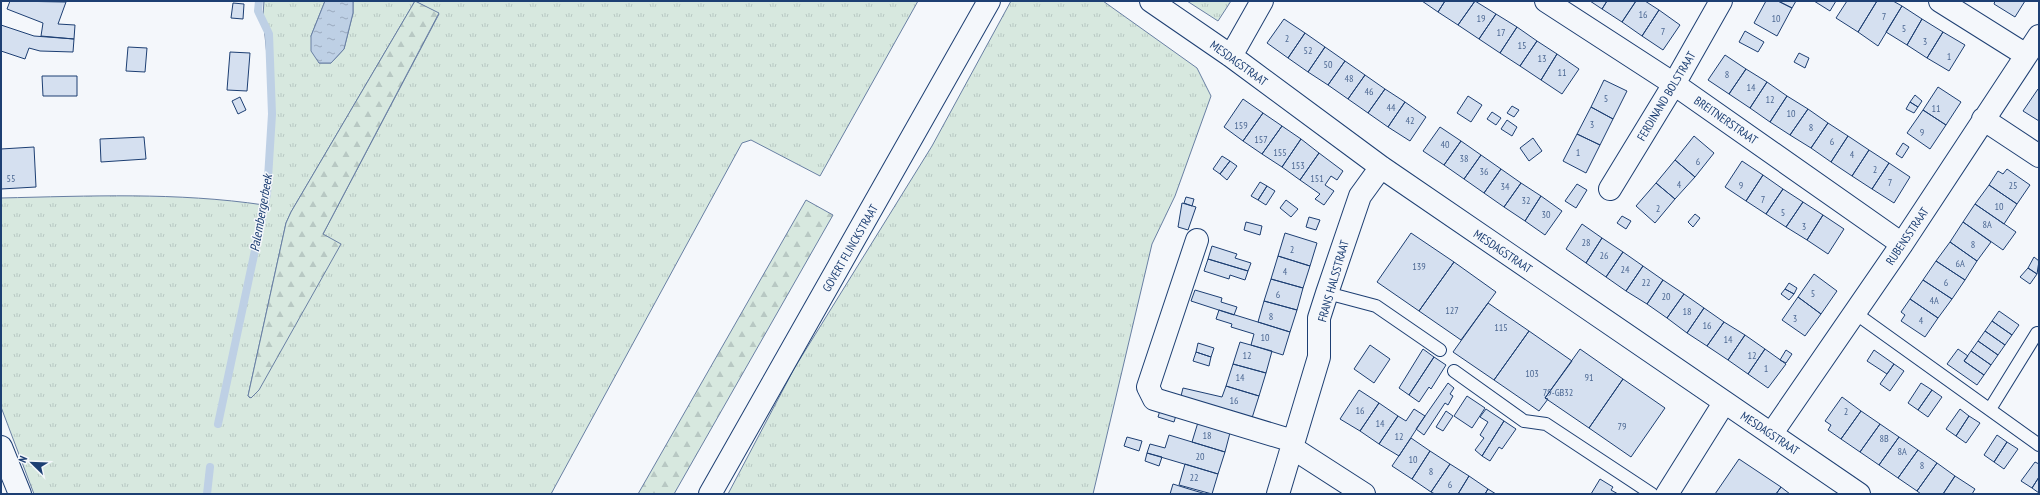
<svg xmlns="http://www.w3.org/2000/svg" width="2040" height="495" viewBox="0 0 2040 495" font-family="'PT Sans Narrow',sans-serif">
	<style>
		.grass { fill: url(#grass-tufts); stroke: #687fa3; fill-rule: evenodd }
		.forest { fill: url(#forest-firs); stroke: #687fa3 }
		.water { fill: url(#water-ripples); stroke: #687fa3 }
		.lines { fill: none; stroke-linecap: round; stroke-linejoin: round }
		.stream { stroke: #bed0e5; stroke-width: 8 }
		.building { fill: #d5e0f0; stroke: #1d3f73 }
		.lane-casing { stroke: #1d3f73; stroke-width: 14 }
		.street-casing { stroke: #1d3f73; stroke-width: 24 }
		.secondary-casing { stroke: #1d3f73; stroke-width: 24 }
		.lane { stroke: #f4f7fb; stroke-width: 12 }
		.street { stroke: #f4f7fb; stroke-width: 22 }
		.secondary { stroke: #f4f7fb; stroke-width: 22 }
		.labels { text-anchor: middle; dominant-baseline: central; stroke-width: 3; stroke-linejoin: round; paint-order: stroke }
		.number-label { font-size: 10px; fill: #4b6792 }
		.street-label { font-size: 12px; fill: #1d3f73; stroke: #f4f7fb }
		.water-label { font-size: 13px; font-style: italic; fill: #1d3f73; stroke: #f4f7fb }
	</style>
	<defs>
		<pattern id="grass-tufts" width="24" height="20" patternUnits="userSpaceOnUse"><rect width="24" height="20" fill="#d7e8df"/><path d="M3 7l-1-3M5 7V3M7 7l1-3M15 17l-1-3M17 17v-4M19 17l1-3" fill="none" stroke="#b8c8c3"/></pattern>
		<pattern id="forest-firs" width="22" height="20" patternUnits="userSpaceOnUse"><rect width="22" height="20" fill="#d7e8df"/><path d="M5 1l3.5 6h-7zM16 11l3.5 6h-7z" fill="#b8c8c3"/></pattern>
		<pattern id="water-ripples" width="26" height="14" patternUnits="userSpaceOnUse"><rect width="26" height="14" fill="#bed0e5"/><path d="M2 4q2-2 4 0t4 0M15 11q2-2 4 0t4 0" fill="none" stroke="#9aaabe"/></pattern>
	</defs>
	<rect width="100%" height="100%" fill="#f4f7fb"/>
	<path class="grass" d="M264,1H325L311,36L319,63H331L344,49L353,13V1H918L820,176L751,140L742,143L551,494H34L1,407V198C89,196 177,192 264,205C278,142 269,79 263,15ZM415,1L439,14L323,234L250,398L248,396L286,223L291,212Z
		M1011,1H1103L1197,68L1211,96L1175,196L1152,244L1093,494H728L795,367L932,146Z
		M1187,1H1231L1218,21Z"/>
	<path class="forest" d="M415,1L439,13L323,234L341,244L259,390L251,398L248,396L286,223L291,212Z
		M806,200L833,215L674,494H638Z"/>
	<path class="water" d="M325,1H353V13L344,49L331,63H319L311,51V36Z"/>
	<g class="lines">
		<path class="stream" d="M218,424L267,194L272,114L269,34L258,11L259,1
			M207,494L210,467"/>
	</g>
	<path class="building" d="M10,1L66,2L58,24L75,25L74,39L41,36L43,23L7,9Z
		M1422,1H1445L1438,12Z
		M1445,1H1475L1458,25L1438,12Z
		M1475,1L1496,14L1479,39L1458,25Z
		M1590,1H1607L1602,9Z
		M1607,1H1636L1622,22L1602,9Z
		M1636,1H1645L1659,10L1642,36L1622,22Z
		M1766,1H1778L1792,8L1777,36L1754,23Z
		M1778,1H1796L1792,8Z
		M1814,1H1836L1830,11Z
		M1847,1H1877L1858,32L1836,18Z
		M1877,1H1893L1902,6L1878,46L1858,32Z
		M1995,1H2025L2015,17L1994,4Z
		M233,3L244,4L243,19L231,18Z
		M1902,6L1922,19L1907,45L1886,32Z
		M1659,10L1680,25L1663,50L1642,36Z
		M1496,14L1517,27L1500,53L1479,39Z
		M1284,19L1305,33L1288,58L1267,43Z
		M1922,19L1943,32L1927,58L1907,45Z
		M1,25L34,36L74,39L73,52L40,51L29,48L25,59L1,51Z
		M1517,27L1537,41L1520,66L1500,53Z
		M1745,31L1764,42L1758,52L1739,42Z
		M1943,32L1965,45L1949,71L1927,58Z
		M1305,33L1325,47L1308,72L1288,58Z
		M1537,41L1557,54L1541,80L1520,66Z
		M128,47L147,48L145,72L126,71Z
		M1325,47L1345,61L1328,85L1308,72Z
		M230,52L250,53L247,91L227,90Z
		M1799,53L1809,58L1805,68L1794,62Z
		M1557,54L1579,69L1562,94L1541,80Z
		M1725,55L1746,69L1729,94L1708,80Z
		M1345,61L1365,75L1348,99L1328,85Z
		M1746,69L1767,82L1750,108L1729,94Z
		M1365,75L1385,89L1368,113L1348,99Z
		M42,76H77V96H43Z
		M1604,80L1627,91L1613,119L1591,107Z
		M1767,82L1787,96L1770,122L1750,108Z
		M1938,87L1961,102L1946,125L1923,110Z
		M1385,89L1405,102L1388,127L1368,113Z
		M2038,89H2039V121L2023,111Z
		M1915,95L1922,101L1918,107L1910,102Z
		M1468,96L1482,105L1471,122L1457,113Z
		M1787,96L1808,109L1790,135L1770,122Z
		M240,97L246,110L238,114L232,101Z
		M1243,99L1263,113L1243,141L1224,127Z
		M1405,102L1426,117L1410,141L1388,127Z
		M1910,102L1918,107L1914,113L1906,109Z
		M1512,106L1519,110L1514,117L1507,113Z
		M1591,107L1613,119L1600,145L1577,134Z
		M1808,109L1828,123L1811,148L1790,135Z
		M1923,110L1946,125L1930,149L1907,133Z
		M1492,112L1501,118L1496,125L1487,119Z
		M1263,113L1282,126L1262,154L1243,141Z
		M1507,120L1517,127L1512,136L1501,129Z
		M1828,123L1848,136L1831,162L1811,148Z
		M1282,126L1301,139L1282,167L1262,154Z
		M1440,127L1461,141L1444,165L1423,151Z
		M1577,134L1600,145L1586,173L1563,161Z
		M1694,136L1714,153L1695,177L1675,160Z
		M1848,136L1869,150L1852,176L1831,162Z
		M144,137L146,159L101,162L100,139Z
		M1533,138L1542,151L1529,161L1520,148Z
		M1301,139L1319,153L1300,180L1282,167Z
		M1461,141L1481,155L1464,179L1444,165Z
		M1903,143L1909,147L1902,158L1896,154Z
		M34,147L36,187L1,189V149Z
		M1869,150L1889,163L1872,189L1852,176Z
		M1319,153L1343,171L1337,180L1331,176L1325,185L1334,191L1324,205L1315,199L1320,194L1300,180Z
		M1481,155L1501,169L1484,193L1464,179Z
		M1222,156L1230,161L1220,174L1213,169Z
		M1675,160L1695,177L1675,199L1656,183Z
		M1230,161L1237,166L1227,180L1220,174Z
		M1742,161L1763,175L1746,201L1725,187Z
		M1889,163L1910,177L1894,203L1872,189Z
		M1501,169L1521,183L1504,207L1484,193Z
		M2007,169L2030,185L2017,204L1989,185L1998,171L2003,174Z
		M1763,175L1783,189L1766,214L1746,201Z
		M1260,182L1267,186L1258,200L1251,196Z
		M1521,183L1541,196L1525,221L1504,207Z
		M1656,183L1675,199L1655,223L1636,206Z
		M1577,184L1587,190L1576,208L1565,201Z
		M1989,185L2017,204L2004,224L1975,204Z
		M1267,186L1275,191L1266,205L1258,200Z
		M1783,189L1803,202L1786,227L1766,214Z
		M1541,196L1562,211L1545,235L1525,221Z
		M1186,197L1194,199L1192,206L1184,203Z
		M1286,200L1298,209L1291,217L1280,208Z
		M1803,202L1823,215L1807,240L1786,227Z
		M1182,203L1196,207L1188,230L1178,227Z
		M1975,204L2016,232L2003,250L1963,222Z
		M1695,214L1700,218L1693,227L1688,222Z
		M1823,215L1844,229L1828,254L1807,240Z
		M1622,216L1631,221L1626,229L1617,223Z
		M1309,217L1320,220L1316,230L1306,227Z
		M1246,222L1262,226L1260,235L1244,230Z
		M1963,222L1991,242L1977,261L1950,242Z
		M1582,224L1602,238L1586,263L1566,249Z
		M1285,233L1317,243L1310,266L1278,256Z
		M1411,233L1454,262L1419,311L1377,282Z
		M1602,238L1623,252L1606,277L1586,263Z
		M1950,242L1977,261L1965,280L1936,261Z
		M1212,246L1237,254L1235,258L1251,263L1248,271L1208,259Z
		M1623,252L1643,266L1626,291L1606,277Z
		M1278,256L1310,266L1303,288L1271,279Z
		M2034,257L2039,261L2037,274L2028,268Z
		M1208,259L1248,271L1245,280L1230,275L1229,279L1204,271Z
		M1936,261L1965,280L1952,299L1923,280Z
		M1454,262L1496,292L1461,340L1419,311Z
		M1643,266L1663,280L1647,304L1626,291Z
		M2028,268L2037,274L2030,284L2020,277Z
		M1814,274L1837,291L1821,314L1798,297Z
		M1271,279L1303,288L1297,310L1264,301Z
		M1663,280L1684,294L1667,318L1647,304Z
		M1923,280L1952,299L1938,318L1910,299Z
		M1789,283L1797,288L1794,294L1785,289Z
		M1785,289L1794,294L1789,300L1781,294Z
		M1195,290L1222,298L1221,302L1237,307L1234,315L1191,301Z
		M1684,294L1704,308L1687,333L1667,318Z
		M1798,297L1821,314L1805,336L1782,320Z
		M1910,299L1938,318L1925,337L1901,321L1905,315L1901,312Z
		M1264,301L1297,310L1290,332L1258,322Z
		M1488,303L1529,331L1494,380L1453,352Z
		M1704,308L1724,322L1707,346L1687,333Z
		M1219,310L1290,332L1283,355L1251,345L1254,334L1231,327L1232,324L1216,319Z
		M1999,311L2019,325L2012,335L1992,321Z
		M1992,321L2012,335L2005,345L1985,331Z
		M1724,322L1745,335L1728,360L1707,346Z
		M1529,331L1572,361L1545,398L1548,399L1539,411L1494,380Z
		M1985,331L2005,345L1998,355L1978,341Z
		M1745,335L1765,349L1748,374L1728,360Z
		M1978,341L1998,355L1991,365L1971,351Z
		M1240,342L1272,351L1266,373L1233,364Z
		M1198,343L1214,348L1211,357L1196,352Z
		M1370,345L1390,359L1374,383L1354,369Z
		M1423,349L1434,357L1409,395L1399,388Z
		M1580,349L1623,379L1589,428L1545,398Z
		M1765,349L1786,364L1768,388L1748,374Z
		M1958,349L1968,356L1964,361L1984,375L1977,385L1947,364Z
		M1786,350L1792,354L1786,363L1780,360Z
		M1874,350L1894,364L1887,374L1867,361Z
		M1971,351L1991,365L1984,375L1964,361Z
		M1196,352L1211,357L1209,366L1193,361Z
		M1434,357L1446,365L1431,389L1429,387L1419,402L1409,395Z
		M1233,364L1266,373L1259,396L1226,386Z
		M1894,364L1904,371L1890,391L1880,384Z
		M1623,379L1665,408L1631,457L1589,428Z
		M1448,383L1454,388L1450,394L1453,396L1448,405L1445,403L1424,435L1416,429Z
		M1921,383L1932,390L1918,410L1908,403Z
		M1226,386L1259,396L1252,418L1181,396L1183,388L1222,397Z
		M1359,390L1379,403L1360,431L1340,419Z
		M1932,390L1942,397L1928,417L1918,410Z
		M1467,396L1485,408L1472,428L1454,416Z
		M1842,397L1861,411L1841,439L1828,430L1831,425L1825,421Z
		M1379,403L1398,416L1379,444L1360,431Z
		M1161,407L1177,412L1174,422L1158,417Z
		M1414,409L1425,416L1399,456L1379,444L1398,416L1406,421Z
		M1486,409L1504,421L1482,456L1475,450L1484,438L1480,435L1488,422L1480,417Z
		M1960,409L1969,416L1956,436L1946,429Z
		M1446,411L1453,416L1443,431L1436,427Z
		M1861,411L1880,424L1860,452L1841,439Z
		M1969,416L1980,423L1966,443L1956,436Z
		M1199,419L1231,429L1225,452L1192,442Z
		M1504,421L1516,429L1502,449L1499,447L1490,461L1482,456Z
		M1880,424L1899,437L1879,465L1860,452Z
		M1169,435L1225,452L1218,474L1147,453L1150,444L1165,448Z
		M1997,435L2007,442L1994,462L1984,455Z
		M1127,437L1142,441L1139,451L1124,446Z
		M1899,437L1918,450L1898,478L1879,465Z
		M1411,438L1430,451L1412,479L1392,466Z
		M2007,442L2018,449L2004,469L1994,462Z
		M1918,450L1937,463L1917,491L1898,478Z
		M1430,451L1450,464L1431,492L1412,479Z
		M1147,453L1162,457L1159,466L1145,461Z
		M1739,459L1781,487L1776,494H1715Z
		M2035,462L2039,464V477L2032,488L2021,481Z
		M1937,463L1955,476L1943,494H1921L1917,491Z
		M1185,464L1218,474L1212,494L1179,485Z
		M1450,464L1469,476L1458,494H1435L1431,492Z
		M1469,476L1488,489L1485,494H1458Z
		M1955,476L1975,489L1972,494H1943Z
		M2039,477V493L2032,488Z
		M1600,479L1613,487L1611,490L1618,494H1591Z
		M1173,484L1189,489L1206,494H1170Z
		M1781,487L1790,494H1776Z
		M1488,489L1496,494H1485Z"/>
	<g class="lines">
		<defs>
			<path id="lane" d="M1327,293L1376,306L1440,350
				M1855,313L2039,445
				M1454,371L1524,421L1546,424L1652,494
				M1990,409L2037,333"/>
			<path id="street" d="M1151,1L1231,56L1381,167L1859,494
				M1546,1L1674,84L1902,244
				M1940,1L2026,55
				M1231,56L1262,1
				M1983,119L2039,156
				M1610,189L1674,84L1721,1
				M1197,240L1148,387L1154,399L1293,441
				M1772,433L1902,244L2039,36
				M1291,447L1364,494
				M710,494L989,1
				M1278,494L1319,357V318L1327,293L1360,196L1381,167
				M1667,494L1724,403"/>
			<path id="secondary" d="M1,447L20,494"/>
		</defs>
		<use href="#lane" class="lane-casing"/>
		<use href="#street" class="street-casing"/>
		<use href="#secondary" class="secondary-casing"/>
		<use href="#lane" class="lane"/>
		<use href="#street" class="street"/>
		<use href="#secondary" class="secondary"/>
	</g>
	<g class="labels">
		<g class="number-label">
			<text x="1643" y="14">16</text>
			<text x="1884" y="16">7</text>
			<text x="1481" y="18">19</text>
			<text x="1776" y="18">10</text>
			<text x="1904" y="28">5</text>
			<text x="1663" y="31">7</text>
			<text x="1501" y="32">17</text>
			<text x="1287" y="38">2</text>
			<text x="1925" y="41">3</text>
			<text x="1522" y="45">15</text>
			<text x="1308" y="50">52</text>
			<text x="1949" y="56">1</text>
			<text x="1542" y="58">13</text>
			<text x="1328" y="64">50</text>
			<text x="1562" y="72">11</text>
			<text x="1727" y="74">8</text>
			<text x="1349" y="78">48</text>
			<text x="1751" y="87">14</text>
			<text x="1369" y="91">46</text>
			<text x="1606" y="98">5</text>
			<text x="1770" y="99">12</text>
			<text x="1391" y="107">44</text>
			<text x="1936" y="108">11</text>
			<text x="1791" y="113">10</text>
			<text x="1410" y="120">42</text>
			<text x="1592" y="124">3</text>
			<text x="1241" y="125">159</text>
			<text x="1811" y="127">8</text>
			<text x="1922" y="132">9</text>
			<text x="1261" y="139">157</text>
			<text x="1832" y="141">6</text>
			<text x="1445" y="144">40</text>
			<text x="1280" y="152">155</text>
			<text x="1578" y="152">1</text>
			<text x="1852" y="154">4</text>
			<text x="1464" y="158">38</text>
			<text x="1698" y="161">6</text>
			<text x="1298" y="165">153</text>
			<text x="1875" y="169">2</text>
			<text x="1484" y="171">36</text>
			<text x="11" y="178">55</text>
			<text x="1317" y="178">151</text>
			<text x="1890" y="182">7</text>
			<text x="1679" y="184">4</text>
			<text x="1741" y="185">9</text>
			<text x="2013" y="185">25</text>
			<text x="1505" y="186">34</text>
			<text x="1763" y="199">7</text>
			<text x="1526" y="200">32</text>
			<text x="1999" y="206">10</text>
			<text x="1658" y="208">2</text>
			<text x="1783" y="212">5</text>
			<text x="1546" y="214">30</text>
			<text x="1987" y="224">8A</text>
			<text x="1804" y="226">3</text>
			<text x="1586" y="242">28</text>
			<text x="1973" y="244">8</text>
			<text x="1292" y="249">2</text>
			<text x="1604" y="255">26</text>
			<text x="1960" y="263">6A</text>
			<text x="1419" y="266">139</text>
			<text x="1625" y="269">24</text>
			<text x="1285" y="271">4</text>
			<text x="1646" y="282">22</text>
			<text x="1946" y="282">6</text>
			<text x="1813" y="293">5</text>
			<text x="1278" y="294">6</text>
			<text x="1666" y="296">20</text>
			<text x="1934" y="300">4A</text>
			<text x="1452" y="310">127</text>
			<text x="1687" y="311">18</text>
			<text x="1271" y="316">8</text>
			<text x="1795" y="318">3</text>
			<text x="1921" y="320">4</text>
			<text x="1707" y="325">16</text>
			<text x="1501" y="327">115</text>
			<text x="1265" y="337">10</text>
			<text x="1728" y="339">14</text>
			<text x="1247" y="355">12</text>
			<text x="1752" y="355">12</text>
			<text x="1766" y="368">1</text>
			<text x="1532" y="373">103</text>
			<text x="1240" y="377">14</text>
			<text x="1589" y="377">91</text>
			<text x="1558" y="392">79-GB32</text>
			<text x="1234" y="400">16</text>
			<text x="1360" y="410">16</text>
			<text x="1846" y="411">2</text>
			<text x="1380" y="423">14</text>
			<text x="1622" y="426">79</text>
			<text x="1207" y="435">18</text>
			<text x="1399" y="436">12</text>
			<text x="1884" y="438">8B</text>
			<text x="1902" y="451">8A</text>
			<text x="1200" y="456">20</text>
			<text x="1413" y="459">10</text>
			<text x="1922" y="465">8</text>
			<text x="1431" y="471">8</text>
			<text x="1194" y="477">22</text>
			<text x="1450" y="484">6</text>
		</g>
		<g class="street-label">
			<text transform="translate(1239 63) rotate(36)">MESDAGSTRAAT</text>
			<text transform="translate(1666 96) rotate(-59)">FERDINAND BOLSTRAAT</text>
			<text transform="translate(1726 120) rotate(35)">BREITNERSTRAAT</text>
			<text transform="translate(1907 236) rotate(-56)">RUBENSSTRAAT</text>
			<text transform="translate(850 248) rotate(-60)">GOVERT FLINCKSTRAAT</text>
			<text transform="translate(1503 251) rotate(34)">MESDAGSTRAAT</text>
			<text transform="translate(1333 281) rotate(-74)">FRANS HALSSTRAAT</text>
			<text transform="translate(1770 433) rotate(34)">MESDAGSTRAAT</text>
		</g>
		<g class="water-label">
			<text transform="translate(261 213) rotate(-80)">Palembergerbeek</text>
		</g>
	</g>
	<rect width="2040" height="495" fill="none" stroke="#1d3f73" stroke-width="4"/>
	<g transform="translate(32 463) rotate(293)" stroke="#f4f7fb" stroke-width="3" paint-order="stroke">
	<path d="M0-3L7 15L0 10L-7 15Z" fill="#1d3f73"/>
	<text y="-6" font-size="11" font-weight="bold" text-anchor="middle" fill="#1d3f73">N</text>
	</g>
</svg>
